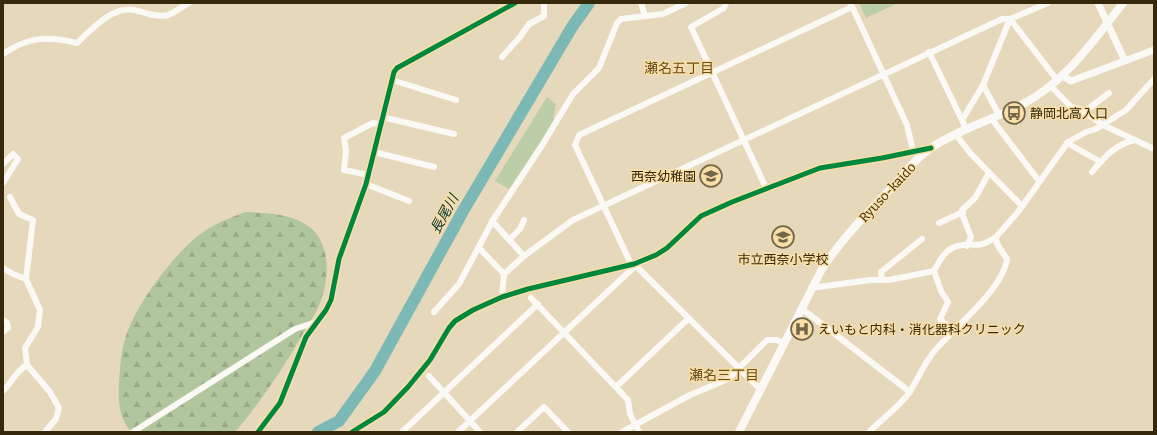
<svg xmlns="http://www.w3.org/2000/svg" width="1157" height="435" viewBox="0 0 1157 435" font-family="Bitter,'Noto Sans JP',serif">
<defs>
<pattern id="forest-firs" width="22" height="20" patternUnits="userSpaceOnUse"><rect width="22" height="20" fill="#b1c69d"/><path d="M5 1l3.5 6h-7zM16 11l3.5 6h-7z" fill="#99aa86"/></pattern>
</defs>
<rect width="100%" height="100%" fill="#e6d8ba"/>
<g fill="#bccea8">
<polygon points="859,3 898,3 866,18"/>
<polygon points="547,97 556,104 553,118 555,120 509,189 495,181"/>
</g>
<path fill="url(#forest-firs)" d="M245,212C267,213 294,213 312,229C331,247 329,280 320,303C316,313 309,323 304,332C284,367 261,402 235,432H132C119,420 118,400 119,384C120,367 121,349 127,333C138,303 170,260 194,239C209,226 227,219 245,212Z"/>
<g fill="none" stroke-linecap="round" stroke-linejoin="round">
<polyline stroke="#7cb8b6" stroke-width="12" points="318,432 339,421 375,371 463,211 572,27 589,3"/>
<g stroke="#fbf9f5" stroke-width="6">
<polyline points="641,3 645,16"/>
<polyline points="726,3 724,8 691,27 766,188"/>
<polyline points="851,4 907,125 913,151"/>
<polyline points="929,52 962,120"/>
<path d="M3,54C29,36 48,36 77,43C92,29 112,6 134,10C145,12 156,18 168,15C175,13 182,6 189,3"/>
<polyline points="502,57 520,37 529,24 544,16 544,3"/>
<polyline points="392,80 456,100"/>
<polyline points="983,85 999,115"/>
<polyline points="1050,85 1071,107 1080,109 1103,125 1154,149"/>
<polyline points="1084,112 1109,93"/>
<polyline points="382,117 454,134"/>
<polyline points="991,118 1039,181"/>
<polyline points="966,129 962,120 983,85 1010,19 1057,80"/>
<polyline points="956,135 971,154 1022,206"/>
<polyline points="1067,143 1101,162"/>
<polyline points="374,152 434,167"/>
<polyline points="3,164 13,154 18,159 3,183"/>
<path d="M1092,172C1104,157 1116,144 1135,140"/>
<polyline points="368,175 344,170 346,151 344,138 373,123 381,124"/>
<polyline points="366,184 409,201"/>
<polyline points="10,197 19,214 33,220 26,279"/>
<polyline points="492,221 524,256"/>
<polyline points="939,223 963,212"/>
<polyline points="510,239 520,229 524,220"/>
<polyline points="967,246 971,237 963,216 962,210 975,198 989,173"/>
<polyline points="479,248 504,274"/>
<polyline points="631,264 575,145 579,135 852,7"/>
<polyline points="634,264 760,389"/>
<polyline points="3,268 13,274 26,279 40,310 38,327 25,348 27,365 50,392 59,408 56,419 45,432"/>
<polyline points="934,271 941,291 948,302 940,319 953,331"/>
<polyline points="882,280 881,272 922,239"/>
<path d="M811,288L870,280H889L934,271C939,262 945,249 957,246C974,242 977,250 996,237"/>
<polyline points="502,297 504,274 524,256 573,220 1002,19 1010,19 1048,3"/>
<polyline points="531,298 628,400 630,414 639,432"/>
<polyline points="801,308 910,392"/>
<polyline points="434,312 459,284 493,220 541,147 573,94 599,68 617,23 621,19 663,14 686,3"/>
<polyline points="3,320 7,323 8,328 3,332"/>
<polyline points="429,376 480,432"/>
<polyline points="616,387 688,319"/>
<path d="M3,391C13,381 16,371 27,365"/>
<polyline points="133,432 295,329 316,322"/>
<polyline points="352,432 384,412 408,387 430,360 449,328 455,321 473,310 502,297 528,289 634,264 656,255 667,248 701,216 732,202 820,168 882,158 929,148"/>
<polyline points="402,432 538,304"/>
<polyline points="458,432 632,269 634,264"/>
<polyline points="517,432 544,407 568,432"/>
<polyline points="622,432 690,395 728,379 767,340 777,340 784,344"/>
<path d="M869,432C882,419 898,408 909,393C919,378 925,360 938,347C957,326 1004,287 1007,259C1002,251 996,246 996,237L1018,212L1068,142L1086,132L1096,129L1126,110L1154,79"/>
</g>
<g stroke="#fbf9f5" stroke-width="7">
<polyline points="1098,3 1125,61"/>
<polyline points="1062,76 1071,81 1154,50"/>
<polyline points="258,432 280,403 306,337 326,310 331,300 339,259 366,184 394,72 397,68 515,3"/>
</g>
<path stroke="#fbf9f5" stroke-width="8" d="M739,432L822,269C843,237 870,210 897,182C907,170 918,156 931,148C959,129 992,120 1021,105C1065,83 1094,40 1123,3"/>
<g stroke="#f9dea7" stroke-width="8">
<g id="cycleway">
<polyline points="258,432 280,403 306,337 326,310 331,300 339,259 366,184 394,72 397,68 515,3"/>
<polyline points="352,432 384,412 408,387 430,360 449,328 455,321 473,310 502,297 528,289 634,264 656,255 667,248 701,216 732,202 820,168 882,158 931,148"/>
</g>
</g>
<use href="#cycleway" stroke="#00873e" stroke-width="5"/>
</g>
<defs>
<g id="bus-ring" transform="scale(1.15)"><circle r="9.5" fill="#f9dea7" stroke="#736648" stroke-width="1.5"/><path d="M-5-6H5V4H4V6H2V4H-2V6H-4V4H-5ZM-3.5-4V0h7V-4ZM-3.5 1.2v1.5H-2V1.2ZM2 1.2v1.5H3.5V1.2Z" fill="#736648"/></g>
<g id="school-ring" transform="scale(1.15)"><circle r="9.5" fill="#f9dea7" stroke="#736648" stroke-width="1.5"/><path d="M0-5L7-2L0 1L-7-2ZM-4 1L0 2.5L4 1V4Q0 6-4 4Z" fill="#736648"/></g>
<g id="hospital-ring" transform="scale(1.15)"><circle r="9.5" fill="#f9dea7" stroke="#736648" stroke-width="1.5"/><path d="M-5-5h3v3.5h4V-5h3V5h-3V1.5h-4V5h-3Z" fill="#736648"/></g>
</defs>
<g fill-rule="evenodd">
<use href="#bus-ring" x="1014" y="113"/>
<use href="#school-ring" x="711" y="176"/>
<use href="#school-ring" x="783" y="237"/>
<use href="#hospital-ring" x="802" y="329"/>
</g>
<g text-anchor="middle" stroke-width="3" stroke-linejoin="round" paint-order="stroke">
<g font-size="13" fill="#35280b" stroke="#f9dea7" text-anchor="start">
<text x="1030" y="118">静岡北高入口</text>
<text x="696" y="181" text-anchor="end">西奈幼稚園</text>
<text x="783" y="264" text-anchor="middle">市立西奈小学校</text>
<text x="818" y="334">えいもと内科・消化器科クリニック</text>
</g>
<g font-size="13" fill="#35280b" stroke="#f9dea7">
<text transform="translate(887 192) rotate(-47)" y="5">Ryuso-kaido</text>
</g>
<g font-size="14" fill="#67501a" stroke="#f9dea7">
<text x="679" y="73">瀬名五丁目</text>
<text x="724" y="380">瀬名三丁目</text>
</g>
<g font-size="14" font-style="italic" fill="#013034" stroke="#f9dea7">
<text transform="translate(444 214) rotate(-61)" y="5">長尾川</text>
</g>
</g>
<rect width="1157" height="435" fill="none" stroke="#35280b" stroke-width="8"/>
</svg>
